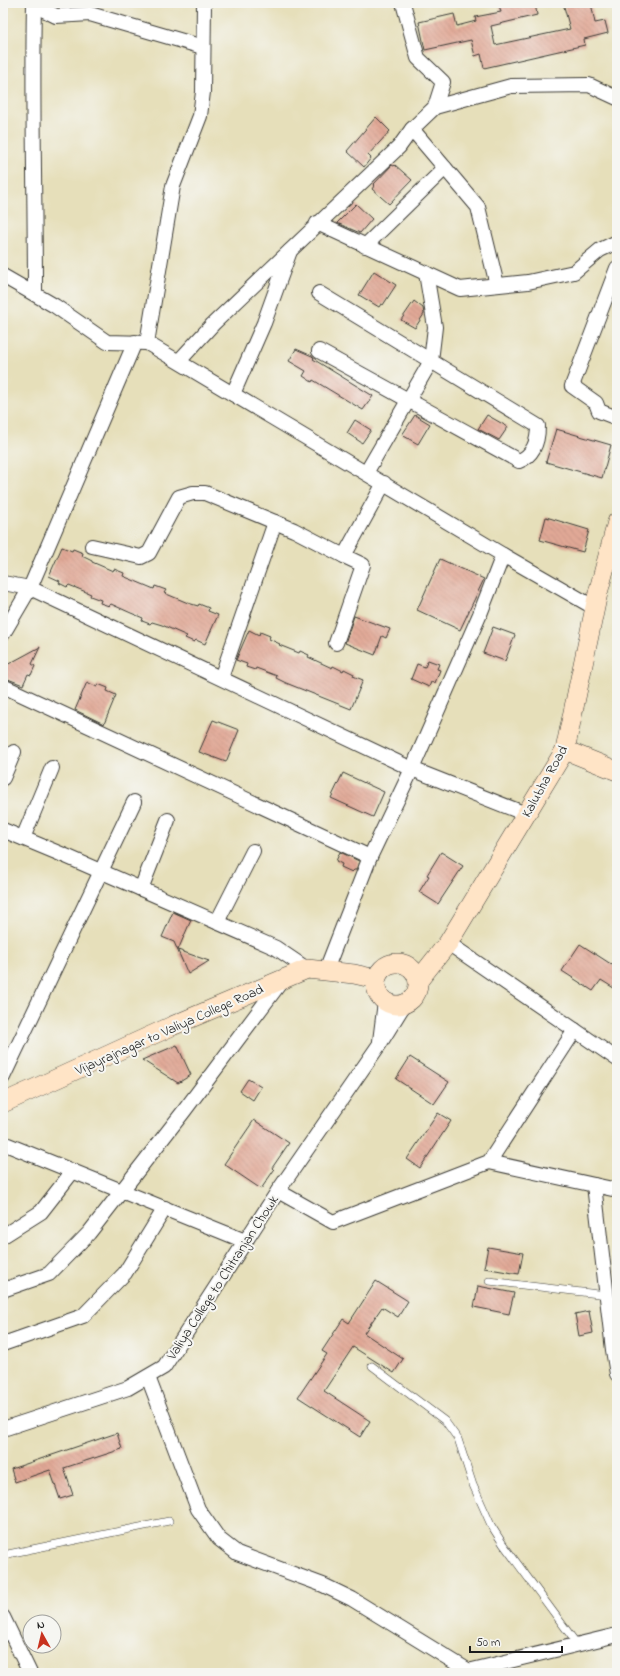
<svg xmlns="http://www.w3.org/2000/svg" width="620" height="1676" viewBox="0 0 620 1676" font-family="'Indie Flower',sans-serif">
<defs>
<pattern id="building-back-hatch" width="6" height="6" patternUnits="userSpaceOnUse"><rect width="6" height="6" fill="#e1a896"/><path d="M-1 5l2 2M0 0l6 6M5-1l2 2" fill="none" stroke="#c09081"/></pattern>
</defs>
<rect width="100%" height="100%" fill="#f6f6f2"/>
<filter id="ink" filterUnits="userSpaceOnUse"><feTurbulence type="fractalNoise" baseFrequency=".025" numOctaves="2"/><feDisplacementMap in="SourceGraphic" scale="8" xChannelSelector="R" yChannelSelector="G"/><feConvolveMatrix kernelMatrix="1 2 1 2 8 2 1 2 1" color-interpolation-filters="sRGB"/></filter>
<filter id="wash" filterUnits="userSpaceOnUse"><feTurbulence type="fractalNoise" baseFrequency=".012" numOctaves="4" result="noise"/><feDisplacementMap in="SourceGraphic" scale="16" xChannelSelector="R" yChannelSelector="G"/><feGaussianBlur stdDeviation="0.9" result="paint"/><feColorMatrix in="noise" values="0 0 0 0 0 0 0 0 0 0 0 0 0 0 0 0 0 1.4 0 .05"/><feComposite in="paint" operator="in"/></filter>
<g filter="url(#wash)">
<rect width="100%" height="100%" fill="#e6dfba"/>
<g id="blocks">
<g fill="url(#building-back-hatch)">
<polygon points="508,3 535,3 537,15 491,26 495,45 570,29 563,3 591,3 595,23 605,21 608,33 584,39 585,45 484,68 481,54 475,56 471,40 425,50 419,22 454,14 457,26 476,21 475,17 501,12 499,5"/>
<polygon points="376,117 390,131 368,155 371,158 364,167 347,151"/>
<polygon points="392,165 394,166 395,165 412,180 389,204 372,189 374,186 373,185"/>
<polygon points="356,204 372,219 360,233 337,223"/>
<polygon points="374,271 396,285 383,305 381,304 379,307 359,295"/>
<polygon points="414,301 423,308 424,314 415,328 401,320"/>
<polygon points="296,349 312,356 314,358 313,359 373,396 363,410 313,380 312,382 303,376 306,371 289,361"/>
<polygon points="415,415 430,424 418,444 402,435"/>
<polygon points="487,415 508,427 499,440 478,429"/>
<polygon points="355,420 371,430 362,443 347,433"/>
<polygon points="556,429 611,445 602,478 546,462"/>
<polygon points="546,517 589,530 583,552 540,540"/>
<polygon points="62,547 72,551 73,549 83,553 82,556 92,561 92,562 113,571 114,569 124,573 123,576 154,589 155,586 166,590 164,593 188,603 198,606 199,604 209,608 208,611 218,615 205,644 196,640 194,642 185,638 187,636 162,625 152,622 150,624 142,621 143,618 131,613 111,604 109,606 100,603 101,600 90,596 91,594 69,585 67,587 59,583 60,581 49,576"/>
<polygon points="440,559 484,579 460,630 417,610"/>
<polygon points="354,616 390,629 386,638 382,636 375,655 345,643"/>
<polygon points="493,627 515,635 505,661 483,653"/>
<polygon points="249,630 259,635 260,632 270,636 269,639 280,644 279,645 299,653 300,651 309,655 308,657 332,668 333,666 343,671 344,669 354,674 353,676 363,680 351,709 286,683 276,678 277,676 256,668 255,670 246,667 247,664 236,660"/>
<polygon points="40,647 32,664 35,666 31,675 28,674 23,685 3,677 3,667"/>
<polygon points="428,660 439,664 437,669 440,670 435,683 431,682 429,687 411,679 417,664 425,667"/>
<polygon points="87,682 97,687 98,684 108,688 107,691 116,695 104,724 75,710"/>
<polygon points="213,720 239,730 226,762 199,752"/>
<polygon points="343,773 384,792 373,817 331,798"/>
<polygon points="340,852 359,861 356,870 354,870 352,872 341,867 342,864 336,861"/>
<polygon points="441,852 463,866 438,904 419,892 429,876 427,875"/>
<polygon points="173,912 191,920 178,950 209,961 188,974 174,942 162,937"/>
<polygon points="580,944 617,968 617,990 601,980 593,991 562,971"/>
<polygon points="177,1045 191,1075 178,1083 142,1060"/>
<polygon points="410,1057 449,1082 434,1104 396,1079"/>
<polygon points="248,1079 261,1087 253,1100 240,1091"/>
<polygon points="438,1113 451,1121 420,1168 407,1159"/>
<polygon points="254,1120 289,1143 272,1168 274,1170 261,1189 224,1164"/>
<polygon points="488,1247 523,1253 519,1274 484,1268"/>
<polygon points="376,1281 408,1301 398,1317 382,1307 364,1333 403,1359 394,1373 353,1347 324,1391 370,1421 360,1437 298,1397 327,1354 322,1351 343,1319 349,1323"/>
<polygon points="478,1286 514,1293 509,1314 474,1307"/>
<polygon points="589,1311 593,1333 579,1336 575,1314"/>
<polygon points="117,1433 122,1449 64,1468 73,1495 60,1499 50,1470 15,1482 11,1469"/>
</g>
</g>
</g>
<g filter="url(#ink)">
<use href="#blocks" fill-opacity="0" stroke="#3a3934" stroke-width="1"/>
<g fill="none" stroke-linecap="round" stroke-linejoin="round">
<g stroke="#3a3934" stroke-width="8">
<g id="lane">
<polyline points="489,1281 607,1295"/>
<polyline points="372,1366 445,1421 458,1439 473,1485 491,1525 503,1544 577,1644"/>
<polyline points="3,1555 169,1521"/>
</g>
</g>
<g stroke="#3a3934" stroke-width="16">
<g id="street">
<path d="M34,3C32,100 35,197 35,294"/>
<polyline points="403,3 418,58 443,82 435,107"/>
<polyline points="34,5 56,16 90,14 203,47"/>
<polyline points="412,129 478,207 497,285"/>
<polyline points="317,223 460,289 528,282 574,272 600,250 617,242"/>
<polyline points="365,246 445,168"/>
<polyline points="617,268 572,386 596,403 599,411 617,418"/>
<polyline points="3,276 55,306 107,342 147,343 503,555"/>
<polyline points="319,293 431,361 366,473"/>
<polyline points="147,343 173,186 200,116 203,92 204,3"/>
<path d="M319,351L519,461C534,455 538,441 538,426L431,361L435,327L426,273"/>
<polyline points="179,361 213,324 399,147 412,129 435,107 511,86 589,85 617,98"/>
<polyline points="233,394 264,323 290,251"/>
<polyline points="92,546 141,557 149,553 179,497 193,493 205,493 294,530 344,556"/>
<polyline points="3,583 30,588 412,769 526,814"/>
<polyline points="3,634 30,588 135,342"/>
<polyline points="336,643 363,565 344,556 384,483"/>
<polyline points="221,678 275,522"/>
<polyline points="3,686 370,857"/>
<polyline points="3,778 14,752"/>
<polyline points="3,830 68,857 276,948 307,969"/>
<polyline points="23,838 52,768"/>
<polyline points="141,889 168,820"/>
<polyline points="217,922 253,851"/>
<polyline points="448,943 617,1059"/>
<polyline points="326,970 370,857 412,769 480,614 503,555 595,608"/>
<polyline points="380,1041 385,1002"/>
<polyline points="3,1077 134,802"/>
<polyline points="3,1143 245,1241"/>
<polyline points="489,1162 617,1190"/>
<polyline points="594,1185 613,1350 617,1374"/>
<polyline points="278,1191 333,1222 489,1162 575,1030"/>
<polyline points="3,1236 41,1212 73,1171"/>
<polyline points="3,1290 49,1274 89,1233 184,1111 283,979"/>
<polyline points="3,1344 83,1316 125,1273 165,1208"/>
<polyline points="148,1377 198,1509 219,1539 237,1553 323,1585 352,1599 469,1671"/>
<polyline points="3,1429 128,1388 164,1367 278,1191 379,1045 405,1003"/>
<polyline points="3,1617 30,1673"/>
<polyline points="460,1673 617,1635"/>
</g>
</g>
<g stroke="#3a3934" stroke-width="20">
<g id="secondary">
<polyline points="565,750 617,771"/>
<circle cx="397" cy="984" r="21"/>
<polyline points="418,981 448,943 565,750 598,593 617,522"/>
<polyline points="3,1103 172,1026 307,969 354,974 376,979"/>
</g>
</g>
<use href="#lane" stroke="#fff" stroke-width="7"/>
<use href="#street" stroke="#fff" stroke-width="14"/>
<use href="#secondary" stroke="#ffe4c6" stroke-width="19"/>
</g>
</g>
<g text-anchor="middle" stroke-width="4" stroke-linejoin="round" paint-order="stroke">
<g font-size="14" fill="#1c1c1c" stroke="#f6f6f2">
<text transform="translate(544 781) rotate(-61)" y="5">Kalubha Road</text>
<text transform="translate(169 1029) rotate(-24)" y="5">Vijayrajnagar to Valiya College Road</text>
<text transform="translate(222 1277) rotate(-57)" y="5">Valiya College to Chitranjan Chowk</text>
</g>
</g>
<rect width="620" height="1676" fill="none" stroke="#f6f6f2" stroke-width="16"/>
<g transform="translate(42 1634) rotate(352)"><circle r="19" fill="#f6f6f2" stroke="#9f9f9c"/>
<path d="M0-3L7 15L0 10L-7 15Z" fill="#c8321e"/>
<text y="-6" font-size="11" font-weight="bold" text-anchor="middle" fill="#1c1c1c">N</text>
</g>
<path d="M470 1646v6h92v-6" fill="none" stroke="#1c1c1c" stroke-width="2"/>
<text x="476" y="1646" font-size="12" fill="#1c1c1c" stroke="#f6f6f2" stroke-width="3" paint-order="stroke">50 m</text>
</svg>
